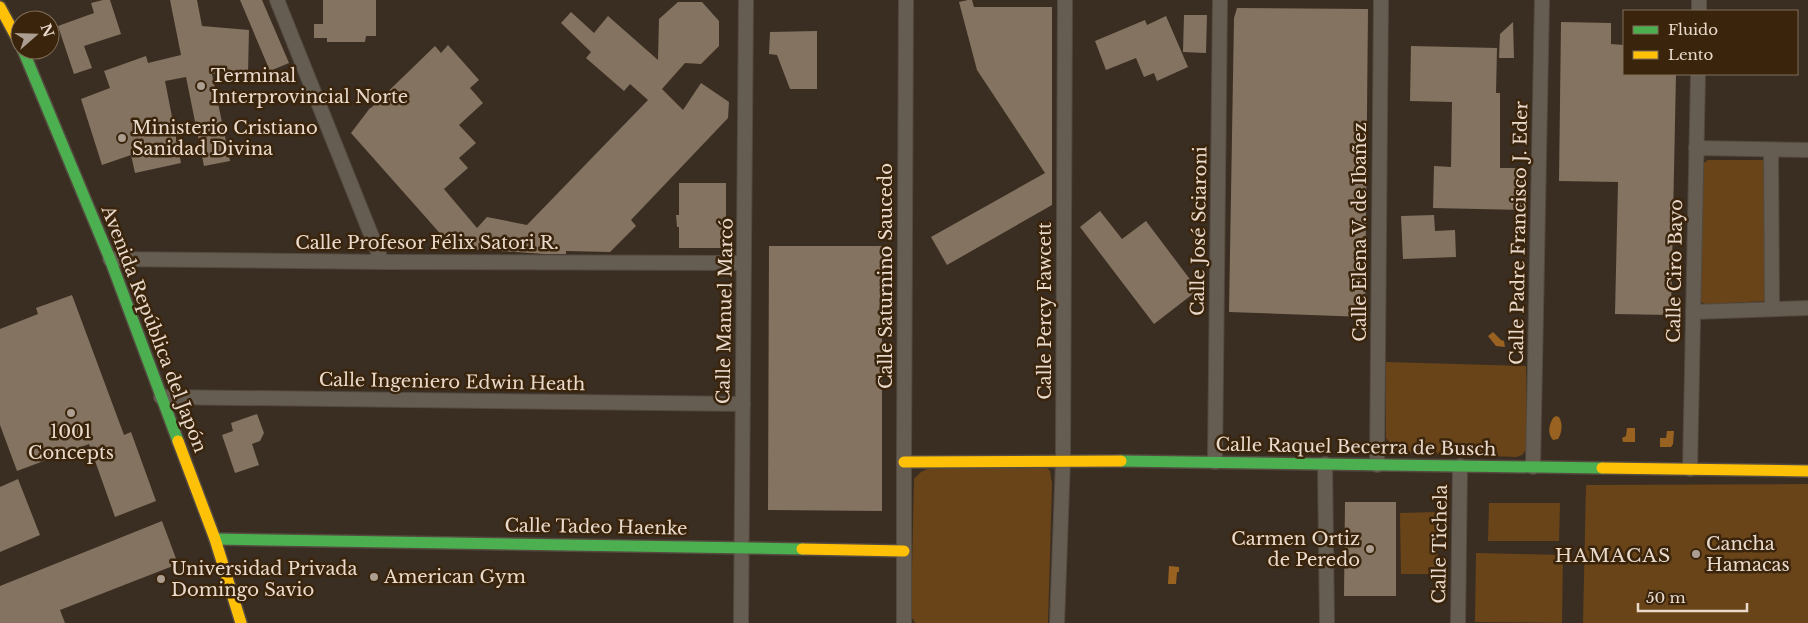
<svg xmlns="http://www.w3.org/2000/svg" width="1808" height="623" viewBox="0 0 1808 623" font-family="'Libre Baskerville',serif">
<rect width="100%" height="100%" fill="#3a2e22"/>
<g fill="#6a4419">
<polygon points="1708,160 1764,160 1768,301 1705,304 1698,300 1698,167"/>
<polygon points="1386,362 1526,366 1527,449 1522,455 1516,457 1397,452 1386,438"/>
<polygon points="1045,466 1050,471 1052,484 1048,623 915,623 911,616 914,479 921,472 929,468"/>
<polygon points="1808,484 1808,623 1583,623 1586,485"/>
<polygon points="1489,503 1560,503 1559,541 1488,541"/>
<polygon points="1437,512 1438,574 1401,574 1400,513"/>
<polygon points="1476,553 1563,555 1562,623 1475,622"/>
</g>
<g fill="#9a6221">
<polygon points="1493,332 1501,340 1504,341 1505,347 1496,346 1488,336"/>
<path d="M1556,416L1559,417C1563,423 1562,433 1558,439L1553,440C1547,433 1549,425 1553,418Z"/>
<polygon points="1627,428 1635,428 1635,442 1623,442 1622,438 1626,436"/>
<polygon points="1667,431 1674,431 1673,444 1671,447 1660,447 1660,438 1666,438"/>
<polygon points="1169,566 1179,567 1179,572 1177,572 1176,584 1168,584"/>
</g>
<g fill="#847361">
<polygon points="103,0 110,0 121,34 84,46 92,68 74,74 58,26 94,13 91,3"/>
<polygon points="170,0 197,0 202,26 249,30 248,73 212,74 230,161 204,166 186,77 165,81 181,163 135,173 131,155 102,165 81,99 110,88 104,71 146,56 148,63 181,55"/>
<polygon points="240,0 262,0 289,63 270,71"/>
<polygon points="323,0 376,0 376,36 366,36 365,42 327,42 327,38 314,38 314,24 323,24"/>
<polygon points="968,0 972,0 974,7 1052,7 1052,205 947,265 931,237 1045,173 977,70 959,2"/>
<polygon points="678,2 702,2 719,21 719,46 701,64 685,63 662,89 683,110 701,83 729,102 728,118 631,220 636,226 610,252 566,251 566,254 545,254 453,248 351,133 370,108 371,108 435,46 441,53 448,45 479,80 470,88 483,103 459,125 476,143 459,158 468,168 444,189 477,228 487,217 527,225 648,100 630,84 624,91 586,58 591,52 561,23 571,12 594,33 608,16 658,60 659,19"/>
<polygon points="1237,8 1368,9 1365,317 1229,312 1234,18"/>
<polygon points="1184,15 1207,15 1206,53 1183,52"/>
<polygon points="1166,16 1188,67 1157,81 1154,73 1144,77 1136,58 1106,70 1095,41 1145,20 1147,25"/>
<polygon points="1513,22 1514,58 1499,58 1500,34"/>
<polygon points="1561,22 1611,23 1611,44 1624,45 1624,74 1676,74 1671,315 1615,314 1618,182 1559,181"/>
<polygon points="817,31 817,89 790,89 777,55 769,54 770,32"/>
<polygon points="1411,46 1497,48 1496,93 1500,93 1500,168 1524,168 1524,210 1433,208 1434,166 1451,167 1452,102 1410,101"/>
<polygon points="679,183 726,183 726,248 679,248 679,227 677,227 676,215 679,215"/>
<polygon points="1100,211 1122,239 1146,221 1198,290 1154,324 1080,227"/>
<polygon points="1434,215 1435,231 1455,230 1456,257 1403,259 1401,216"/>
<polygon points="769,246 882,246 882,511 768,510"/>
<polygon points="72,295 124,435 131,432 156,501 115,517 89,444 17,471 0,425 0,329 38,314 36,308"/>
<polygon points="257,414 264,433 260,441 252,444 259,465 235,473 222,435 233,431 231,423"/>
<polygon points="18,479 40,535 0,552 0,487"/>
<polygon points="1345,502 1396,502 1396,596 1344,596"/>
<polygon points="162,521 178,564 60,610 65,623 0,623 0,586"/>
</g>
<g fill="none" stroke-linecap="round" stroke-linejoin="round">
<g stroke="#544a3f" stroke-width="16">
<g id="street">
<polyline points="277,0 382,262"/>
<polyline points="1699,11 1699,0"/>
<polyline points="1696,148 1808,150"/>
<polyline points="1771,151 1772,309"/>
<polyline points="110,259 382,262 744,263"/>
<polyline points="1693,312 1808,308"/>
<polyline points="161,397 743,404"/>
<polyline points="1215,462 1220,0"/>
<polyline points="1325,464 1327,623"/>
<polyline points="1377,465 1381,0"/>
<polyline points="1533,467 1542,0"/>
<polyline points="1690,469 1698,74"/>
<polyline points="741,623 746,0"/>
<polyline points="904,623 904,462 906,0"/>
<polyline points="1057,623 1063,460 1065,0"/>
<polyline points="1458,623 1460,466"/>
</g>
</g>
<g stroke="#544a3f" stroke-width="14">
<g id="fast">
<polyline points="23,50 110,259 178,441"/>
<polyline points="1121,461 1602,468"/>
<polyline points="215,539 802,549"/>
</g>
</g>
<g stroke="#544a3f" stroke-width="14">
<g id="slow">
<polyline points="0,7 20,44"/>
<polyline points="178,441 215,539 241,623"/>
<polyline points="904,462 1121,461"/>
<polyline points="1602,468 1808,471"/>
<polyline points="802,549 904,551"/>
</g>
</g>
<use href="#street" stroke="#665d52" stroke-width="14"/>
<use href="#fast" stroke="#4caf50" stroke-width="11"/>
<use href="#slow" stroke="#ffc107" stroke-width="11"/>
</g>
<g fill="#ac9e90" stroke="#3a240c" stroke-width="2">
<circle cx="201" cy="86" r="5"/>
<circle cx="122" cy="138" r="5"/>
<circle cx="71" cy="413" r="5"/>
<circle cx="1370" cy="549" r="5"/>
<circle cx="1696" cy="554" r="5"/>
<circle cx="374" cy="577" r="5"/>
<circle cx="161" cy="579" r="5"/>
</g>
<g text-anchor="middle" stroke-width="5" stroke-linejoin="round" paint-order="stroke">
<g font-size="18" fill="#e9dacc" stroke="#3a240c" text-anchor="start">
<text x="211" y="82">Terminal<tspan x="211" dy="21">Interprovincial Norte</tspan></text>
<text x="132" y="134">Ministerio Cristiano<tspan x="132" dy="21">Sanidad Divina</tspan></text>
<text x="71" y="438" text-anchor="middle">1001<tspan x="71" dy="21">Concepts</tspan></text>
<text x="1360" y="545" text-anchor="end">Carmen Ortiz<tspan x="1360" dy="21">de Peredo</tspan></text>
<text x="1706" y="550">Cancha<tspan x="1706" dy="21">Hamacas</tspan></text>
<text x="171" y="575">Universidad Privada<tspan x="171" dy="21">Domingo Savio</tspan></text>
<text x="384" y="583">American Gym</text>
</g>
<g font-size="18" fill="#e9dacc" stroke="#3a240c">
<text transform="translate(1199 231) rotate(-89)" y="6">Calle José Sciaroni</text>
<text transform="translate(1360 232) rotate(-90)" y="6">Calle Elena V. de Ibañez</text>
<text transform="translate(1519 233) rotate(-89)" y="6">Calle Padre Francisco J. Eder</text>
<text x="427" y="249">Calle Profesor Félix Satori R.</text>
<text transform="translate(1675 271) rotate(-89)" y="6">Calle Ciro Bayo</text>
<text transform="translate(886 276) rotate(-90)" y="6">Calle Saturnino Saucedo</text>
<text transform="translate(725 311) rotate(-89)" y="6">Calle Manuel Marcó</text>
<text transform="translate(1045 311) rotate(-90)" y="6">Calle Percy Fawcett</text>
<text transform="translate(154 329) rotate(69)" y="6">Avenida República del Japón</text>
<text transform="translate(452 382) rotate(1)" y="6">Calle Ingeniero Edwin Heath</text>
<text transform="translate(1356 447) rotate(1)" y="6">Calle Raquel Becerra de Busch</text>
<text transform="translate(596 527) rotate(1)" y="6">Calle Tadeo Haenke</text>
<text transform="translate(1440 544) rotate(-89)" y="6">Calle Tichela</text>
</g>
<g font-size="19" letter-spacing="1" fill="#e9dacc" stroke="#3a240c">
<text x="1613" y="562">HAMACAS</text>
</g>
</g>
<rect x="1623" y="10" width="175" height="65" fill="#3a240c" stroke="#806d59"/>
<rect x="1633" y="26" width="25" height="8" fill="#4caf50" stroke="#806d59"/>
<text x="1668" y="35" font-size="15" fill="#e9dacc">Fluido</text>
<rect x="1633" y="51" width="25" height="8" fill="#ffc107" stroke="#806d59"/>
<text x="1668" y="60" font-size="15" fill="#e9dacc">Lento</text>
<g transform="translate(35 35) rotate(70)"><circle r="24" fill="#3a240c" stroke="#806d59"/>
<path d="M0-4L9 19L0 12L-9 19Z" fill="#ac9e90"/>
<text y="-8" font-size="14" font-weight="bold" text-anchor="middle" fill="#e9dacc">N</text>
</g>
<path d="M1638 603v8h109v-8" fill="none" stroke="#e9dacc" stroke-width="2.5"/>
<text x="1646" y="603" font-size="15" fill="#e9dacc" stroke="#3a240c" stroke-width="4" paint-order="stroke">50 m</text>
</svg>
